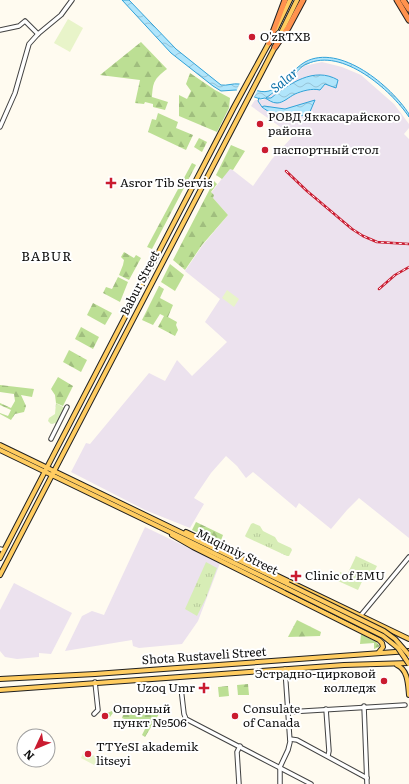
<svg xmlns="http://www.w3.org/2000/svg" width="409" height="784" viewBox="0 0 409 784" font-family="Literata,serif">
<defs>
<pattern id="grass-tufts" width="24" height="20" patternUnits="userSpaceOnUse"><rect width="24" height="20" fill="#d7edb6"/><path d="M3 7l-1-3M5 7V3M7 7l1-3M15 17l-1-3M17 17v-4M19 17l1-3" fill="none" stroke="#b7ca9b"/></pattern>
<pattern id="forest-firs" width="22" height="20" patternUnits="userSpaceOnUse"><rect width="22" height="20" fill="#bcdf94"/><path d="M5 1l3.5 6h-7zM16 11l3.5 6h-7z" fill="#a0be7e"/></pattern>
<pattern id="water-waves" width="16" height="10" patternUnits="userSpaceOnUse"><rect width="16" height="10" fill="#b0e5fb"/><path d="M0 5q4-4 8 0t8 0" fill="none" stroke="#96c3d6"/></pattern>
</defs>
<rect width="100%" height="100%" fill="#fffbf0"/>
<g fill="#ece2ee">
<polygon points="322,62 342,67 361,75 394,104 409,124 409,128 404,134 409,139 409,538 359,498 347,510 331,529 299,503 296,508 253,472 246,478 237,466 226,456 211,473 194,498 204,504 190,528 145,510 71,472 86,443 90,444 149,373 165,381 177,360 192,376 227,342 205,322 220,299 185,271 202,246 228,215 212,197 214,195 211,193 230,168 253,186 272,159 293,136 251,106 255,100 263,100 279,90 304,66"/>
<polygon points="145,527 220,563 198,621 182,644 139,648 133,646 132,640 65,651 82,616 92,611 104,615"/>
<polygon points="14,583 72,613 51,654 39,653 39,657 17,659 5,657 0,651 0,610"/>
</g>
<g fill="url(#grass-tufts)">
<polygon points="56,403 65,408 56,426 55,423 51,424 48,421 49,418 55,414"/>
<polygon points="253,523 260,526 263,531 275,537 278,542 291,548 292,550 289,556 287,556 246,537 245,536 251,524"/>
<polygon points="356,556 377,566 373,574 367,571 358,590 338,581 337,579 340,572 347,575"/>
<polygon points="206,562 217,568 206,598 197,616 185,609"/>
</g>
<g fill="url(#forest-firs)">
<path d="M141,42L167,69C154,79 153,82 152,97L168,102L165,110L153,107V104L145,102L144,104L135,103L140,80L100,75Z"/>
<polygon points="190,73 215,90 230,98 229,108 217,132 179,116 179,95 187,99 191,91 186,84"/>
<polygon points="158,113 178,122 176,128 193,135 186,150 148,132 152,119 156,120"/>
<polygon points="199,138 207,142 202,152 194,147"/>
<polygon points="231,145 245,151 233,170 230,169 222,179 216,175"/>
<polygon points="192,163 196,165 152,249 147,247"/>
<polygon points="214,181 217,184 211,192 214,195 213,198 228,215 202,245 185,270 173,260"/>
<polygon points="124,252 134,258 136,255 141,258 129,280 119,275 123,265 124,260 121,257"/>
<polygon points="170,264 184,275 175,291 161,282"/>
<polygon points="118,277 128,282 120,302 103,293 106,287 112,289"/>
<polygon points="159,286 164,289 160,298 173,305 168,317 177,322 176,325 178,330 175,336 158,327 164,316 160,314 153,325 142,320"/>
<polygon points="93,303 112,313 105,325 87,315"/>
<polygon points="81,327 99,337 93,349 75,339"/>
<polygon points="69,350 87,360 81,372 63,362"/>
<polygon points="58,377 73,386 63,406 56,403 55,395 51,389"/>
<polygon points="0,385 34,389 32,397 21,395 26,406 24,412 15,414 11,420 0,414 0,413 8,416 11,410 0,405 0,403 11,408 15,401 14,394 0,392"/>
<polygon points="196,522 223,535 220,543 192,530"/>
<polygon points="297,620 321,632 320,636 288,637"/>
<polygon points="361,634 376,642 379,645 379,647 374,649 374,643 360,644"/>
<polygon points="248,684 249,695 238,695 237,685"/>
<polygon points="228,686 229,696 219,697 218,687"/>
<polygon points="162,709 145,737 142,735 146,727 135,720 133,723 122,718 123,715 115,710 110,717 107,717 105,714 114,710 159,712"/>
</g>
<g fill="#e8f4c9">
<polygon points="68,19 83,28 70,52 54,43"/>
<polygon points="227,290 239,299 234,307 222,298"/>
<polygon points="84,751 99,758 96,766 81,758"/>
</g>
<g fill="url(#water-waves)" stroke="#31a2d8">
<path d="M122,0H129L176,49L221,85C227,86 233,83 239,84C249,86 258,94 269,91C280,88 294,68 305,62C340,43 391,86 409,114V117C391,90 342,47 307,64C301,66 297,72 293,76C284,83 276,91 266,98H271C289,84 314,66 338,80L336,88L325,84L320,90C312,88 302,91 295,94C289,97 283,103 277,103C272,103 269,100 265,98L260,99L236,90L221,91L213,86L171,53Z"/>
<path d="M315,100L309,114C291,119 276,118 262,107L264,106L285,109Z"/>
</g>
<polygon fill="#fffbf0" points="240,83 258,89 253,99 236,92"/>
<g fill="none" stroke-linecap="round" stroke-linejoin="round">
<polyline stroke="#31a2d8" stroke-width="1" points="259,98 258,101 262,107"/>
<g stroke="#424242" stroke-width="5.5">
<g id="minor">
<polyline points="0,30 19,26 25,21 38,34"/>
<polyline points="0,127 15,93 29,44 38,34 61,15 72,0"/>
<polyline points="51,439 67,407"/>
<polyline points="0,549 4,550"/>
<polyline points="361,615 409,557"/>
<polyline points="181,688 184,714 186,719 311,784"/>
<polyline points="364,706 367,784"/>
<polyline points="326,709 329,751 328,756"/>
<polyline points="288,712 405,705"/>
<polyline points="94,714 98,710 95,682"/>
<polyline points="290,739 297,740 367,778"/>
<polyline points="239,784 237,752 240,746"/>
<polyline points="280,784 280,767 288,750 290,742 285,669"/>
</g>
</g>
<g stroke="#202020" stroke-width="6">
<g id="major">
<polyline points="276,29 290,0"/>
<polyline points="278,39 297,0"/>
<polyline points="0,445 288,584"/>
<polyline points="0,450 286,588"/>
<polyline points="186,532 409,639"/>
<polyline points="172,535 193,547 379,640 382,643 383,647 379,652"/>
<polyline points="0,558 234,107 270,41"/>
<polyline points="0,575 276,45"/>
<path d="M397,665C408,670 408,684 409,695"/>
<polyline points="0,679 95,674 409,651"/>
<polyline points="0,690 344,665 409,663"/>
</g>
</g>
<g stroke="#202020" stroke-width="7">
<g id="highway">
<polyline points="397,0 409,20"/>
<polyline points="403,0 409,9"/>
<polyline points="269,43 285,0"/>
<polyline points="275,47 288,28 303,0"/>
</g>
</g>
<use href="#minor" stroke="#fff" stroke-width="3.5"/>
<use href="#major" stroke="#ffcc60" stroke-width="4"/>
<use href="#highway" stroke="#ff924e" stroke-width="5"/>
<g stroke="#ca1b30" stroke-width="2.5">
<g id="rail">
<polyline points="286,171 307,191 352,229 363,236 377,242 409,244"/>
<polyline points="379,289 395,275 409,267"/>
</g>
</g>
<use href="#rail" stroke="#fff" stroke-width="1" stroke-dasharray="3" stroke-linecap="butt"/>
<g stroke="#202020" stroke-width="6" stroke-linecap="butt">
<g id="major-bridge">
<polyline points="288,584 384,631 395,639 409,655"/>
<polyline points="286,588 383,636 398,648 409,664"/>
</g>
</g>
<use href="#major-bridge" stroke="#ffcc60" stroke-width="4"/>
</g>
<g fill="#ca1b30" stroke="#fff" stroke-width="1.5">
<circle cx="252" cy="37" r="4"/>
<circle cx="260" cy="124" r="4"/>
<circle cx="265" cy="150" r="4"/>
<path d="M109 177h4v4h4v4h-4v4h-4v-4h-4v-4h4z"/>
<path d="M294 570h4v4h4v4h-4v4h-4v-4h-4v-4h4z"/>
<circle cx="384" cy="681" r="4"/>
<path d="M202 682h4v4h4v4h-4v4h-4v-4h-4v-4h4z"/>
<circle cx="105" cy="716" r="4"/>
<circle cx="235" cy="716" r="4"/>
<circle cx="88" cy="754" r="4"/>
</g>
<g text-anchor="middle" stroke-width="4" stroke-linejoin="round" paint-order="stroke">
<g font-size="12" fill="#0f0f0f" stroke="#fff" text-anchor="start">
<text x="260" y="41">O'zRTXB</text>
<text x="268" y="121">РОВД Яккасарайского<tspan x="268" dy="14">района</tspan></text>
<text x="273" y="154">паспортный стол</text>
<text x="120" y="187">Asror Tib Servis</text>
<text x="305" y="580">Clinic of EMU</text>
<text x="376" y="678" text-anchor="end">Эстрадно-цирковой<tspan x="376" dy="14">колледж</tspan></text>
<text x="195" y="692" text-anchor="end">Uzoq Umr</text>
<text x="113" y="713">Опорный<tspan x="113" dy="14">пункт №506</tspan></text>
<text x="243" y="713">Consulate<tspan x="243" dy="14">of Canada</tspan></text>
<text x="96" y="751">TTYeSI akademik<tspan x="96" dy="14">litseyi</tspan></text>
</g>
<g font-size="12" fill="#0f0f0f" stroke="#fff">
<text transform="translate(140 283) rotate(-63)" y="4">Babur Street</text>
<text transform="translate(237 552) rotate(26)" y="4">Muqimiy Street</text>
<text transform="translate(204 656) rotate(-4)" y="4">Shota Rustaveli Street</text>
</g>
<g font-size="13" font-style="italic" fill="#0d72ab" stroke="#fff">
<text transform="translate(284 80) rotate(-39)" y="5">Salar</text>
</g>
<g font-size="13" letter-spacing="1" fill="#0f0f0f" stroke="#fff">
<text x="47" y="261">BABUR</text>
</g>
</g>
<g transform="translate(36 748) rotate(226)"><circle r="19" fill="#ffffff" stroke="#9f9f9f"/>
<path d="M0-3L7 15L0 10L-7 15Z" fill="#ca1b30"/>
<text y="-6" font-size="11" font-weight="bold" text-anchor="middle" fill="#0f0f0f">N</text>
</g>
</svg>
